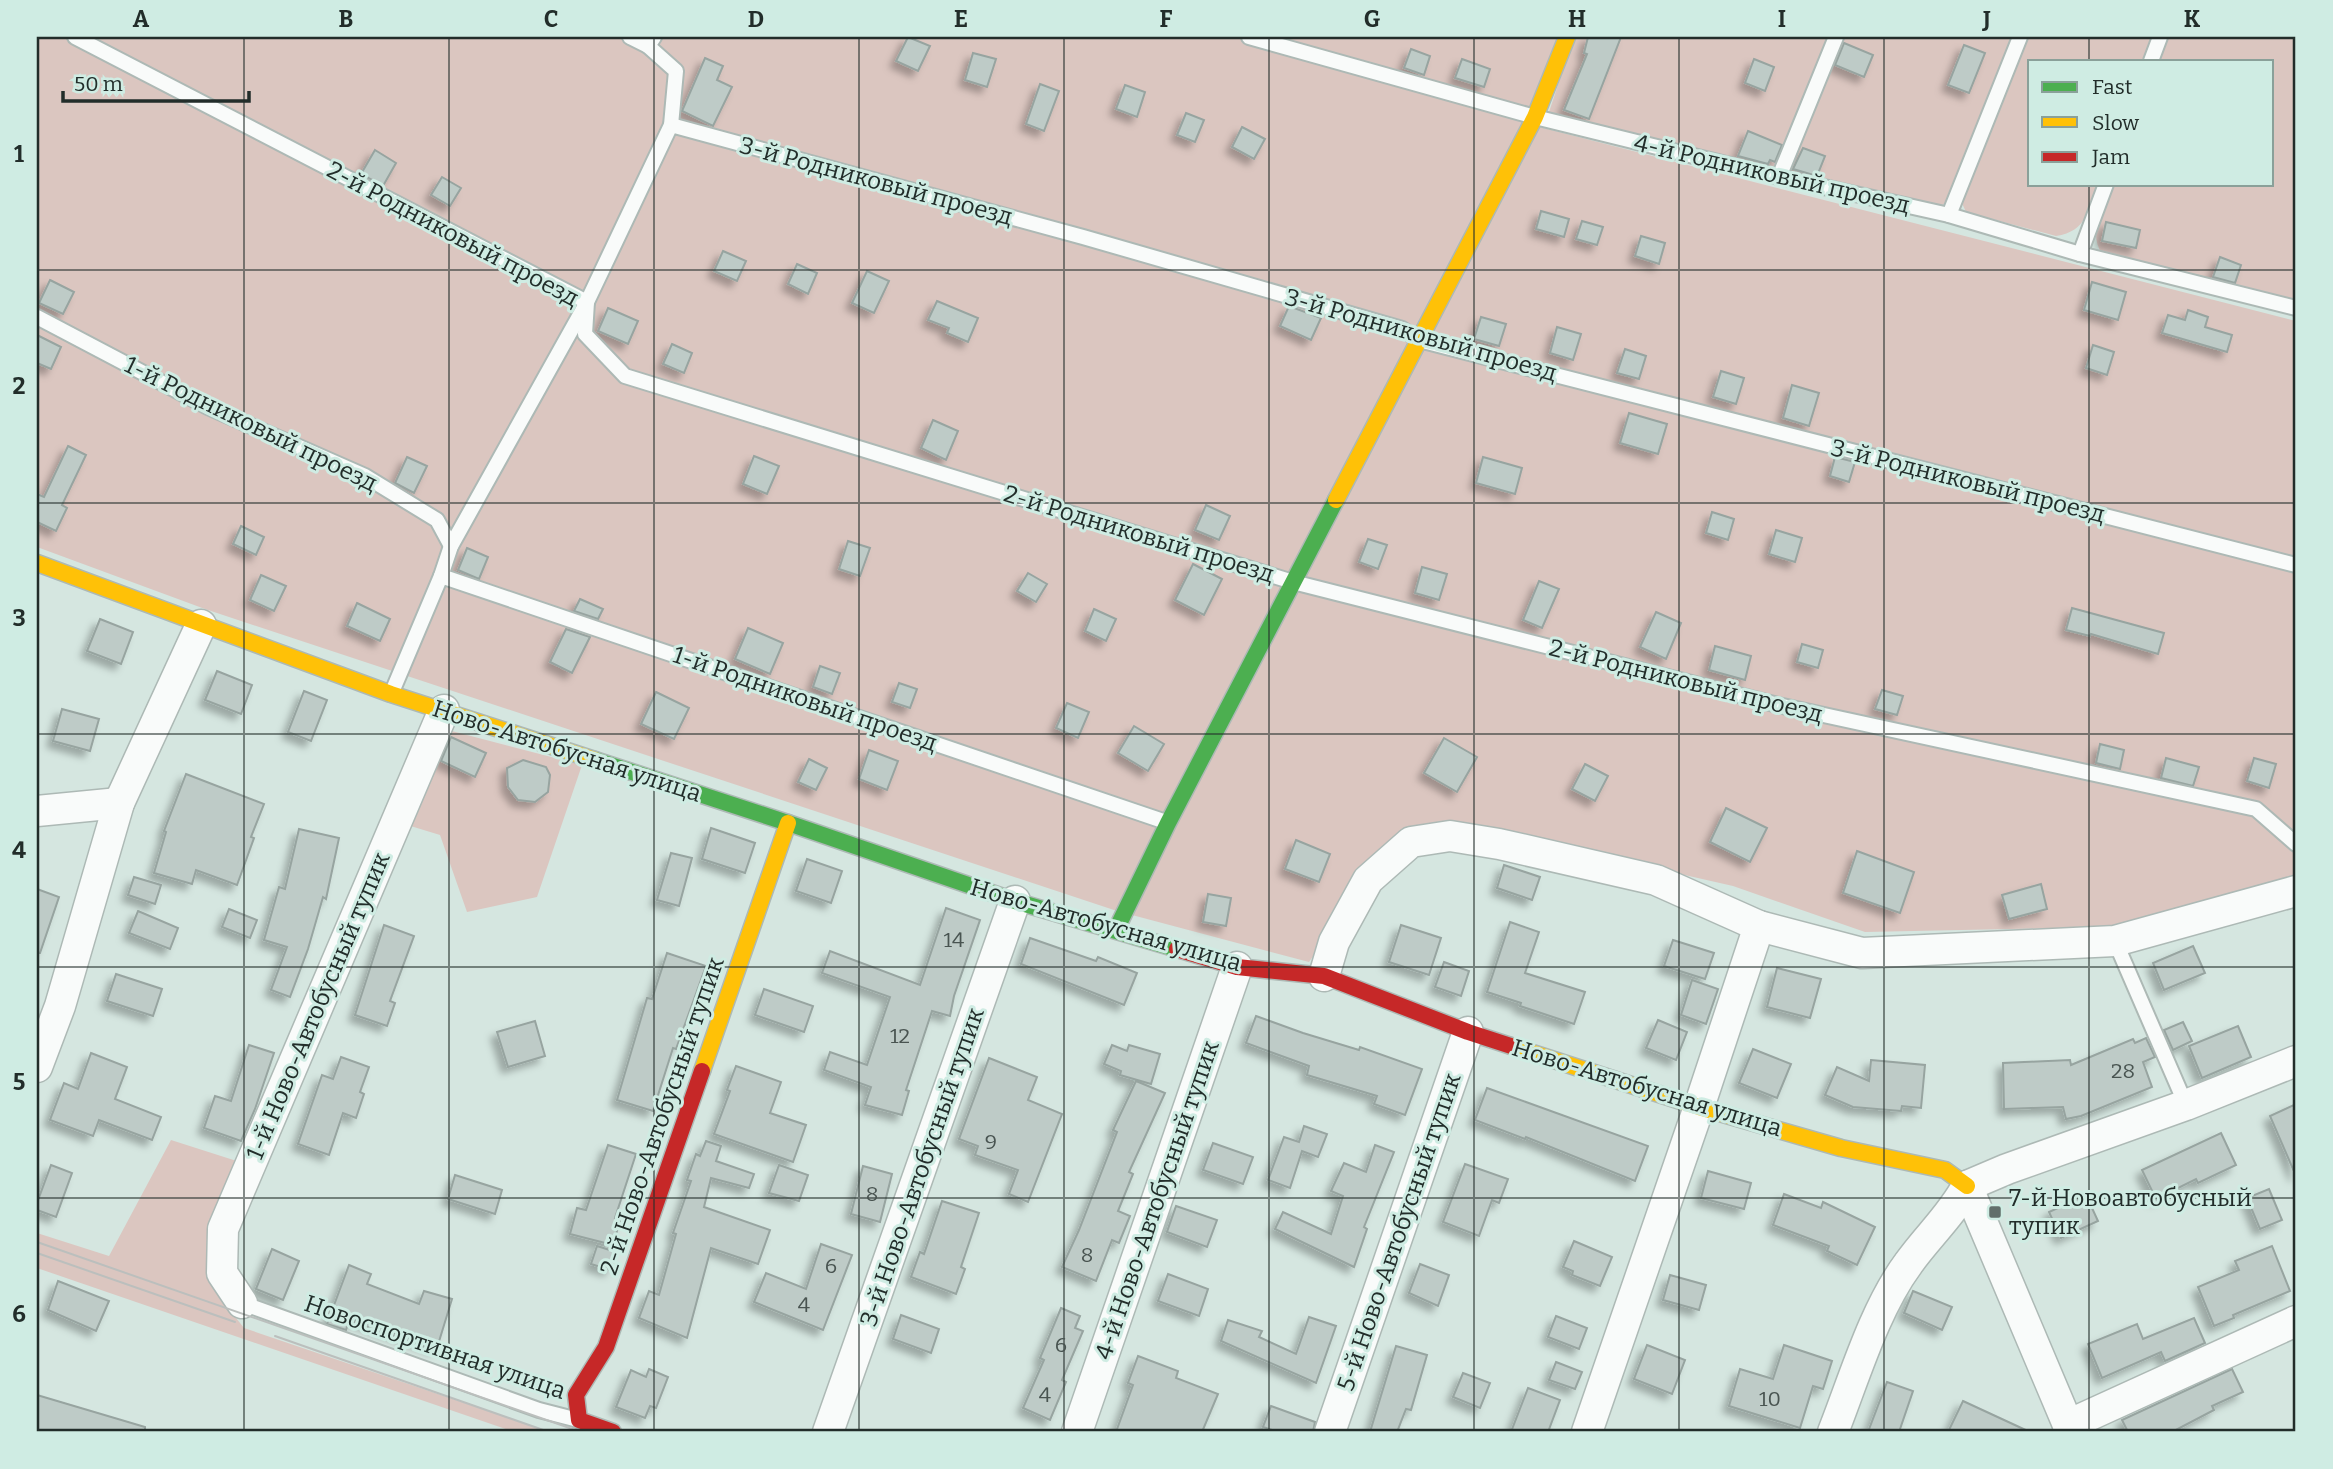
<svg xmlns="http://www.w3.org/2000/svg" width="2333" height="1469" viewBox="0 0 2333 1469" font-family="Bitter,serif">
<defs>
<filter id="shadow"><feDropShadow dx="-6" dy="6" stdDeviation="3.5" flood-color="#0004"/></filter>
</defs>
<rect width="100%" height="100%" fill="#d5e6e0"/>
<g fill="#dbc6c0">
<polygon points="37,37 1559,37 1524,123 2296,321 2296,885 2114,927 1865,932 1733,886 1456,823 1402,832 1309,962 1117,911 205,609 37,547"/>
<polygon points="1574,37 1830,37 1776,172 1771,173 1549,112"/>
<polygon points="1843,37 2012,37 1945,204 1938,206 1792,174 1791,166"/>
<path d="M2027,37H2153L2144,61H2030V184H2097C2087,210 2088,231 2056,236L1966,212L1961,201Z"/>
<path d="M2167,37H2296V302L2102,254C2087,231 2104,207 2113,184H2272V61H2158Z"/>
<polygon points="448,730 582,765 537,897 467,912 440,835 404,824"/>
<polygon points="171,1140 246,1164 212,1274 221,1299 244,1328 550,1432 514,1432 37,1268 37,1233 109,1256"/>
</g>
<g fill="#becbc7" stroke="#97a4a0" stroke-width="2" filter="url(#shadow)">
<polygon points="908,37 930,46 918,71 896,61"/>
<polygon points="1588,37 1621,37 1589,119 1564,110 1587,54 1584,53"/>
<polygon points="1844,43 1873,55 1864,77 1835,65"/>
<polygon points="1964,45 1985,53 1969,93 1948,85"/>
<polygon points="1411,49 1430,56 1424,75 1404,68"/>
<polygon points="973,53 996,59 987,87 965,80"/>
<polygon points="705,58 723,66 717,80 732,87 713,126 682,111"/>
<polygon points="1462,59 1490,69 1484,87 1455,78"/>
<polygon points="1754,59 1774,67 1765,91 1745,83"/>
<polygon points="1040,84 1059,91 1044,131 1026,124"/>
<polygon points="1125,85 1145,92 1137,117 1116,109"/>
<polygon points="1186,113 1204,120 1195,142 1177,135"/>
<polygon points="1242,127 1265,139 1254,159 1232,147"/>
<polygon points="1748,131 1782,145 1775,162 1770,160 1768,164 1738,156"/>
<polygon points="1803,148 1825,156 1817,176 1793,169"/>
<polygon points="375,150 396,163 383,186 361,174"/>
<polygon points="442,177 461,188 450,206 431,195"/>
<polygon points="1541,211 1569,219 1564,237 1536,229"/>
<polygon points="1582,221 1603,227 1597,245 1576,239"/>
<polygon points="2106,222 2140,230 2136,248 2102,241"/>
<polygon points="1641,236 1665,243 1659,264 1635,256"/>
<polygon points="723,251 746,261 737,281 714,271"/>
<polygon points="2220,257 2241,265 2235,283 2213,277"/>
<polygon points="797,264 817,273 808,294 788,284"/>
<polygon points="867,271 889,281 874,313 852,303"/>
<polygon points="50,280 74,292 63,314 39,303"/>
<polygon points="2092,282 2126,292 2118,320 2084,310"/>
<polygon points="937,301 978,318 968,342 947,333 949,328 928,320"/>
<polygon points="1289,306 1321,318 1311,340 1280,326"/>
<polygon points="608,308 638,321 628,344 598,331"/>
<polygon points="2188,310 2208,317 2205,327 2232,335 2227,352 2162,333 2168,315 2185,320"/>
<polygon points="1481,317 1506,324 1499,346 1474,339"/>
<polygon points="1557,327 1581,334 1573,360 1550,353"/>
<polygon points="37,335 61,347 51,369 37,363"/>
<polygon points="672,344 692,353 684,373 663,364"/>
<polygon points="2093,345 2114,352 2107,375 2086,368"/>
<polygon points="1625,349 1646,356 1639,379 1617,373"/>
<polygon points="1721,371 1744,378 1736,404 1713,397"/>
<polygon points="1792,385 1819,393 1809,426 1783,418"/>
<polygon points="1629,413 1667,424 1658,454 1620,443"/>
<polygon points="933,420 958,431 946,460 921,448"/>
<polygon points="68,446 86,455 62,505 67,508 56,531 37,522 37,494 44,497"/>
<polygon points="754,456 779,466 767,494 743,484"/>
<polygon points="407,457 427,466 414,493 395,483"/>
<polygon points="1483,457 1522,468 1515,494 1476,483"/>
<polygon points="1835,457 1855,462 1849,482 1830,476"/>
<polygon points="1206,505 1230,516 1219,540 1195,530"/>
<polygon points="1712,512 1734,519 1728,540 1706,533"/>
<polygon points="241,526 264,537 256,555 233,544"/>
<polygon points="1776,530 1802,538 1795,562 1769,554"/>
<polygon points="1368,539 1387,545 1378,569 1359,562"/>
<polygon points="848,541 870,548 860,576 839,569"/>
<polygon points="467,548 488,557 479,579 458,570"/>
<polygon points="1193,564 1222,579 1204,615 1175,600"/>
<polygon points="1422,567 1447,574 1439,600 1415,593"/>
<polygon points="1028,573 1047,584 1036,602 1017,591"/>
<polygon points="261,575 286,586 274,611 250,600"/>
<polygon points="1539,581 1559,589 1542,628 1523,620"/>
<polygon points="580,599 603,609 598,619 574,611"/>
<polygon points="357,603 390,619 380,641 347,626"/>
<polygon points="2072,608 2164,633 2158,654 2091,634 2090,636 2066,630"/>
<polygon points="1094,609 1116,619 1106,641 1085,631"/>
<polygon points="1656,612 1681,623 1666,659 1640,647"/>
<polygon points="100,619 133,632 121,664 87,651"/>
<polygon points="748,628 783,643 770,674 735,659"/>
<polygon points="566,629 590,637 572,673 550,662"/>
<polygon points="1802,644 1823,650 1818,668 1797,662"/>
<polygon points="1715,646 1751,656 1745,680 1709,670"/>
<polygon points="820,666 840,673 832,694 813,687"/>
<polygon points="217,671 252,685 241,714 205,700"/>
<polygon points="899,683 917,689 910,708 892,702"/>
<polygon points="1882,690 1903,696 1897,715 1875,709"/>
<polygon points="304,691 327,700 311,741 288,732"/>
<polygon points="656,692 689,708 674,739 641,724"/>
<polygon points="1067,703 1089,712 1078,738 1056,728"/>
<polygon points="62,709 99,719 90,751 53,741"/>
<polygon points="1134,726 1164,744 1148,771 1118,753"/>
<polygon points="451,737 486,753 475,777 441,761"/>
<polygon points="1444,738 1477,757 1457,792 1424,773"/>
<polygon points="2100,744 2124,750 2120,769 2096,763"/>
<polygon points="869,750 898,761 887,790 859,779"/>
<polygon points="2166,758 2199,767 2193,786 2161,778"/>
<polygon points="2254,758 2276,764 2269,788 2247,781"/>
<polygon points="809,759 827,768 816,790 798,782"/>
<polygon points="523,760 546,767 550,775 548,792 535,802 518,800 508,787 507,768"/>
<polygon points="1585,764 1608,776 1595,801 1572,789"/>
<polygon points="186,774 264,804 251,837 254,838 237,885 196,870 192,884 154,873 166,832 164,831"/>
<polygon points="1726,808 1767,828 1750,862 1710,842"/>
<polygon points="711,828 755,843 745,873 702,859"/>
<polygon points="299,829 339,838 326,899 323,897 308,949 290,997 271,990 287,947 264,940 279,887 285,889"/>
<polygon points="1296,840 1330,854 1319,882 1285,869"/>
<polygon points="1857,851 1914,872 1900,913 1843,893"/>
<polygon points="671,853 692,858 679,906 657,900"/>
<polygon points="807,859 842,871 831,903 796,891"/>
<polygon points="1504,865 1540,877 1532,900 1497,888"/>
<polygon points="134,877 161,885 155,904 128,895"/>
<polygon points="2041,884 2047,909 2009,919 2002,895"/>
<polygon points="37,889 59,897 40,953 37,953"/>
<polygon points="1208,894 1231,898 1226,926 1203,922"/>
<polygon points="946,908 980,920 954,996 950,1016 932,1011 906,1090 909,1091 902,1115 865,1105 871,1087 824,1070 830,1052 867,1065 890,997 822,973 830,951 920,985"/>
<polygon points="229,909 257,920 250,938 222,927"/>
<polygon points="138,911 178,928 170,949 129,933"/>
<polygon points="1510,922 1539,932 1525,973 1585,992 1574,1024 1520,1006 1521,1003 1487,992"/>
<polygon points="384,925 414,936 390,1001 395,1003 387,1026 355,1015"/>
<polygon points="1401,925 1441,938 1429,975 1389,962"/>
<polygon points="1030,938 1096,961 1098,957 1137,973 1124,1005 1021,964"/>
<polygon points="1673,940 1714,953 1705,979 1664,966"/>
<polygon points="2193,946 2205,973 2164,990 2153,963"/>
<polygon points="667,953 706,966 676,1049 673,1048 653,1111 617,1100 647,998 652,999"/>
<polygon points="1444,962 1469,971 1461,996 1435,987"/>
<polygon points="1777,968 1821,979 1810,1018 1767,1007"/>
<polygon points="116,974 162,989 153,1016 107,1001"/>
<polygon points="1692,980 1718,989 1706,1024 1681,1015"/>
<polygon points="764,989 813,1006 804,1032 755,1015"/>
<polygon points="1256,1016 1303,1033 1359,1050 1360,1047 1422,1069 1405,1115 1374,1104 1377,1096 1307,1075 1309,1066 1246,1043"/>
<polygon points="1658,1020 1687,1032 1676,1060 1646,1048"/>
<polygon points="535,1021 545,1056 508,1067 497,1032"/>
<polygon points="2183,1022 2192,1041 2173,1050 2164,1030"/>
<polygon points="2238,1026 2251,1057 2202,1078 2189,1046"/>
<polygon points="2146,1038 2155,1057 2143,1062 2152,1087 2081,1116 2066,1119 2063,1107 2004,1109 2003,1063 2070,1060 2071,1065 2133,1039 2135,1043"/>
<polygon points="249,1045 274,1053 255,1109 241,1141 204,1128 215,1096 231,1101"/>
<polygon points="1112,1045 1127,1051 1129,1045 1160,1054 1151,1084 1120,1075 1121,1071 1104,1064"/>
<polygon points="1753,1049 1791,1064 1777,1098 1739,1083"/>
<polygon points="91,1053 127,1067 115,1099 161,1117 152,1140 99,1120 93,1136 50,1120 64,1083 78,1089"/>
<polygon points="341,1057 369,1067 360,1092 364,1094 356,1118 343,1113 329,1155 298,1144 322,1075 333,1079"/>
<polygon points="989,1058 1037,1077 1028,1100 1062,1114 1028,1202 1009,1194 1018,1170 975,1155 978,1146 959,1139"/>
<polygon points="1871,1060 1925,1065 1921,1108 1902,1106 1901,1111 1853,1107 1825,1095 1837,1067 1869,1081"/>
<polygon points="736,1066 781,1082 770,1113 806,1125 793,1162 714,1134 730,1091 727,1090"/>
<polygon points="1136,1081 1165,1093 1129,1172 1133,1174 1118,1211 1130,1216 1119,1243 1112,1240 1096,1281 1062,1267 1079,1230 1117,1132 1113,1130"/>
<polygon points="1487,1088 1648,1146 1635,1181 1526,1137 1525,1139 1475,1120"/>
<polygon points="2296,1104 2296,1176 2270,1116"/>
<polygon points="1304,1126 1327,1134 1318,1157 1302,1151 1290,1188 1268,1180 1284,1137 1299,1142"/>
<polygon points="2221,1133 2236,1165 2198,1183 2196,1179 2156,1199 2142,1170"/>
<polygon points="706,1141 721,1146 716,1161 754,1174 749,1188 711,1178 704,1207 770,1230 758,1264 711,1248 687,1338 639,1318 649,1291 659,1295 676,1234 673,1233 691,1181 687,1180 696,1154 700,1156"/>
<polygon points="1213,1143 1253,1157 1243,1184 1203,1170"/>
<polygon points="608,1145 636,1154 615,1218 620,1220 613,1245 570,1234 577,1208 586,1210"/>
<polygon points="1375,1145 1394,1152 1364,1227 1367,1229 1354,1267 1275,1229 1283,1212 1331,1234 1343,1196 1331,1191 1344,1163 1366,1172"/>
<polygon points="1465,1164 1508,1179 1499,1203 1492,1200 1479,1236 1443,1222"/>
<polygon points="51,1165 72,1173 56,1217 37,1210 37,1203"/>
<polygon points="779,1165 808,1175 799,1201 769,1193"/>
<polygon points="863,1166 892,1174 880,1222 851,1214"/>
<polygon points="1708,1171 1751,1183 1744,1209 1701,1198"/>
<polygon points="455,1175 502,1190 495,1214 448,1199"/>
<polygon points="2269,1189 2282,1220 2260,1229 2247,1198"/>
<polygon points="1784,1194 1821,1208 1823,1202 1875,1227 1857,1265 1827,1251 1829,1246 1773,1225"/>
<polygon points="2086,1195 2098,1221 2061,1238 2049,1212"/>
<polygon points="942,1201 979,1213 961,1267 965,1269 956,1294 911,1277 920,1252 924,1254"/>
<polygon points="1176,1206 1217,1220 1207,1247 1167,1232"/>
<polygon points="1574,1241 1612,1257 1600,1286 1572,1275 1573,1271 1563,1267"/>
<polygon points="821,1244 852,1255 823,1330 754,1302 766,1273 806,1289"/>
<polygon points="597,1246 616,1252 610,1270 591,1264"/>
<polygon points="2272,1246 2290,1291 2233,1315 2234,1318 2214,1326 2198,1287 2239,1270 2235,1261"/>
<polygon points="272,1249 299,1261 283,1300 256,1289"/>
<polygon points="1420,1264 1449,1275 1438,1306 1409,1293"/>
<polygon points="349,1265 371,1274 367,1284 419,1304 424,1291 452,1299 437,1348 350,1318 346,1330 327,1324"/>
<polygon points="1168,1274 1208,1289 1199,1316 1158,1301"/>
<polygon points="1670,1275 1706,1285 1699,1310 1663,1300"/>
<polygon points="58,1281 109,1301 96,1331 48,1310"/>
<polygon points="1913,1291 1952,1307 1942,1330 1904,1313"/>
<polygon points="1061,1308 1080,1316 1075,1328 1083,1331 1062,1380 1066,1382 1050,1420 1023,1408 1044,1360 1040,1358"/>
<polygon points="901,1315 939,1329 931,1353 893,1339"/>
<polygon points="1556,1316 1587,1328 1579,1349 1548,1337"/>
<polygon points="1309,1317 1336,1326 1316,1383 1221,1341 1228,1320 1262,1331 1259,1337 1296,1354"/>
<polygon points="2194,1318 2205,1343 2165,1361 2161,1352 2102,1378 2088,1344 2137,1324 2143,1339"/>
<polygon points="1647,1345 1685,1360 1672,1394 1634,1379"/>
<polygon points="1784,1345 1832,1361 1823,1389 1813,1386 1800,1428 1729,1406 1740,1369 1773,1379"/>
<polygon points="1396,1346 1427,1355 1411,1410 1406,1409 1397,1432 1370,1432"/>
<polygon points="1138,1356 1178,1371 1176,1378 1218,1394 1202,1432 1116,1432 1133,1385 1128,1383"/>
<polygon points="1556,1362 1582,1372 1575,1389 1549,1380"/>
<polygon points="649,1369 668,1377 656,1408 650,1406 645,1418 616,1407 631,1370 646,1377"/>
<polygon points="2232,1369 2243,1392 2212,1406 2214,1410 2172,1432 2128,1432 2122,1420"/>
<polygon points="1463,1373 1490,1383 1480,1408 1453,1397"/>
<polygon points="1887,1382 1913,1391 1899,1432 1868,1432"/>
<polygon points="1528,1388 1560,1400 1548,1432 1511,1432"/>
<polygon points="37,1395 145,1427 145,1432 37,1432"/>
<polygon points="1963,1401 2030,1432 1948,1432"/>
<polygon points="1271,1406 1315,1422 1313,1432 1278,1432 1263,1427"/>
</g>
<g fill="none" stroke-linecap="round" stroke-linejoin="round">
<g stroke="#adb9b5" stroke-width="18">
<g id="lane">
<polyline points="75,37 587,302 585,334 625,376 1293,582 1778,705 2256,809 2296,844"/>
<polyline points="630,37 648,46"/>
<polyline points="1249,37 1535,117 1779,177 1949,215 2080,254 2296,308"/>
<polyline points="2151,61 2160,37"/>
<polyline points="671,125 1083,237 1402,329 1419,340 2296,565"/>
<polyline points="1779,177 1836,37"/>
<polyline points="1949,215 2020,37"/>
<polyline points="2080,254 2106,184"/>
<polyline points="37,317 208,407 365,476 437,520 451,546"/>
<polyline points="441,576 1166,822"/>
<polyline points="392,692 441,576 451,546 587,302 671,125 676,71 648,46 654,37"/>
<polyline points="2115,941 2186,1105"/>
<polyline points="242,1303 539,1410 578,1420"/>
</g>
</g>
<g stroke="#adb9b5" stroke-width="33">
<g id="street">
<polyline points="37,811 119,803"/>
<polyline points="1324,976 1334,942 1368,880 1411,842 1450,836 1499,844 1656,880 1759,926 1862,953 2115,941 2296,891"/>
<polyline points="37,1067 60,1006 119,803 201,625"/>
<polyline points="1967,1186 2007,1169 2186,1105 2296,1061"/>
<polyline points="1967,1186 2071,1432"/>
<polyline points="242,1303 222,1273 223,1229 444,710"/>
<polyline points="2068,1425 2296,1321"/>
<polyline points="828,1432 1015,901"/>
<polyline points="1077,1432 1237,967"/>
<polyline points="1330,1432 1468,1032"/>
<polyline points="1587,1432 1699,1107 1759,926"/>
<path d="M1833,1432C1854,1379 1874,1310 1908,1264C1927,1237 1951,1216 1967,1186"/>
</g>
</g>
<g stroke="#adb9b5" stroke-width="19">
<g id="fast">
<polyline points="595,760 788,823 1015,901 1177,949"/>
<polyline points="1116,930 1168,823 1336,500"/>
</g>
</g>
<g stroke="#adb9b5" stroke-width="19">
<g id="slow">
<polyline points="1336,500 1535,117 1567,37"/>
<polyline points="37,563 391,694 595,760"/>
<polyline points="1511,1046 1699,1107 1841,1148 1945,1170 1967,1186"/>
<polyline points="702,1071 788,823"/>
</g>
</g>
<g stroke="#adb9b5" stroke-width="19">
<g id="jam">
<polyline points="1177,949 1237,967 1324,976 1468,1032 1511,1046"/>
<polyline points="613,1432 579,1420 576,1395 606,1347 702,1071"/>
</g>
</g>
<use href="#lane" stroke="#f9fbfa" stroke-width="14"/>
<use href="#street" stroke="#f9fbfa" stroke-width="30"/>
<use href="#fast" stroke="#4caf50" stroke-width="16"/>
<use href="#slow" stroke="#ffc107" stroke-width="16"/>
<use href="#jam" stroke="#c62828" stroke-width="16"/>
<g stroke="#bbbfbd" stroke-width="2">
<polyline points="37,1242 581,1432"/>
<polyline points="37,1253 235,1322"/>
<polyline points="275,1336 549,1432"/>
</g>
</g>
<path fill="none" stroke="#222d2a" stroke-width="2" stroke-opacity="0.55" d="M244,37V1432M449,37V1432M654,37V1432M859,37V1432M1064,37V1432M1269,37V1432M1474,37V1432M1679,37V1432M1884,37V1432M2089,37V61M2089,184V1432M37,270H2296M37,503H2296M37,734H2296M37,967H2296M37,1198H2296"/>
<rect fill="#616e6a" stroke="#cfece3" stroke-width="2.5" x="1988" y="1205" width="14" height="14" rx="3.5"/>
<g text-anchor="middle" stroke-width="6" stroke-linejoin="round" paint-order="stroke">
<g font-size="21" fill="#495451">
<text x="954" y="947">14</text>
<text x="900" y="1043">12</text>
<text x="2123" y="1078">28</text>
<text x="991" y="1149">9</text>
<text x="872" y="1201">8</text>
<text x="1087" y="1262">8</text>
<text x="831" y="1273">6</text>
<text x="804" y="1312">4</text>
<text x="1061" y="1352">6</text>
<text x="1045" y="1402">4</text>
<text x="1770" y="1406">10</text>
</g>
<g font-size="24" fill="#222d2a" stroke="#cfece3">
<text transform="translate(1772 174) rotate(13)" y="8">4-й Родниковый проезд</text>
<text transform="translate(876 181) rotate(15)" y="8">3-й Родниковый проезд</text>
<text transform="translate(453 234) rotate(28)" y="8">2-й Родниковый проезд</text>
<text transform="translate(1421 335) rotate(16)" y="8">3-й Родниковый проезд</text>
<text transform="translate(251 424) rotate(26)" y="8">1-й Родниковый проезд</text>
<text transform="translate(1968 481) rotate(14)" y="8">3-й Родниковый проезд</text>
<text transform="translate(1139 534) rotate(17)" y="8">2-й Родниковый проезд</text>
<text transform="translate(1686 681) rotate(14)" y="8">2-й Родниковый проезд</text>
<text transform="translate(805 699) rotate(19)" y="8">1-й Родниковый проезд</text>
<text transform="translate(567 751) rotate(18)" y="8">Ново-Автобусная улица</text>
<text transform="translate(1106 925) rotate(16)" y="8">Ново-Автобусная улица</text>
<text transform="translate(318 1006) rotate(-67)" y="8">1-й Ново-Автобусный тупик</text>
<text transform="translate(1647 1088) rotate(17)" y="8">Ново-Автобусная улица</text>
<text transform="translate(662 1116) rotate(-71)" y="8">2-й Ново-Автобусный тупик</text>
<text transform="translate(922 1167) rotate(-71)" y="8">3-й Ново-Автобусный тупик</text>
<text transform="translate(1157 1200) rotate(-71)" y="8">4-й Ново-Автобусный тупик</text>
<text transform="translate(1399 1232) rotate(-71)" y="8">5-й Ново-Автобусный тупик</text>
<text transform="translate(435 1347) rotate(19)" y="8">Новоспортивная улица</text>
</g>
<g font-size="24" fill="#222d2a" stroke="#cfece3" text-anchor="start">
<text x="2009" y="1206">7-й Новоавтобусный<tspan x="2009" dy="28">тупик</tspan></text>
</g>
</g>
<rect width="2333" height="1469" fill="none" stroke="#cfece3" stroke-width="77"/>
<rect x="2028" y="60" width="245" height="126" fill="#cfece3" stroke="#8aa099" stroke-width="2"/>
<rect x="2042" y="82" width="35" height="10" fill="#4caf50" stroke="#8aa099" stroke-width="2"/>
<text x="2092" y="94" font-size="21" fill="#222d2a">Fast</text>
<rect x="2042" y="117" width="35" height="10" fill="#ffc107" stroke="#8aa099" stroke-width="2"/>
<text x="2092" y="130" font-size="21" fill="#222d2a">Slow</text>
<rect x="2042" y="152" width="35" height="10" fill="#c62828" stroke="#8aa099" stroke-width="2"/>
<text x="2092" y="164" font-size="21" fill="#222d2a">Jam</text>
<path d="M63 91v10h186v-10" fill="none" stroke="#222d2a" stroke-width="3.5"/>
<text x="74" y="91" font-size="21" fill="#222d2a" stroke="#cfece3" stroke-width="5" paint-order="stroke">50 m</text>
<rect x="38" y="38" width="2256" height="1392" fill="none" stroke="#222d2a" stroke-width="2.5"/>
<g font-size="23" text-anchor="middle" font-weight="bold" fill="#222d2a">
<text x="141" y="27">A</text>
<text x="346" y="27">B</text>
<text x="551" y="27">C</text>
<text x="756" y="27">D</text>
<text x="961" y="27">E</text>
<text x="1166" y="27">F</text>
<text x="1372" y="27">G</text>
<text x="1577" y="27">H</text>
<text x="1782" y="27">I</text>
<text x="1987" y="27">J</text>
<text x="2192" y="27">K</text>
<text x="19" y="162">1</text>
<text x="19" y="394">2</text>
<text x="19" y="626">3</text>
<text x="19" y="858">4</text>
<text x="19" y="1090">5</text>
<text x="19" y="1322">6</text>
</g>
</svg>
